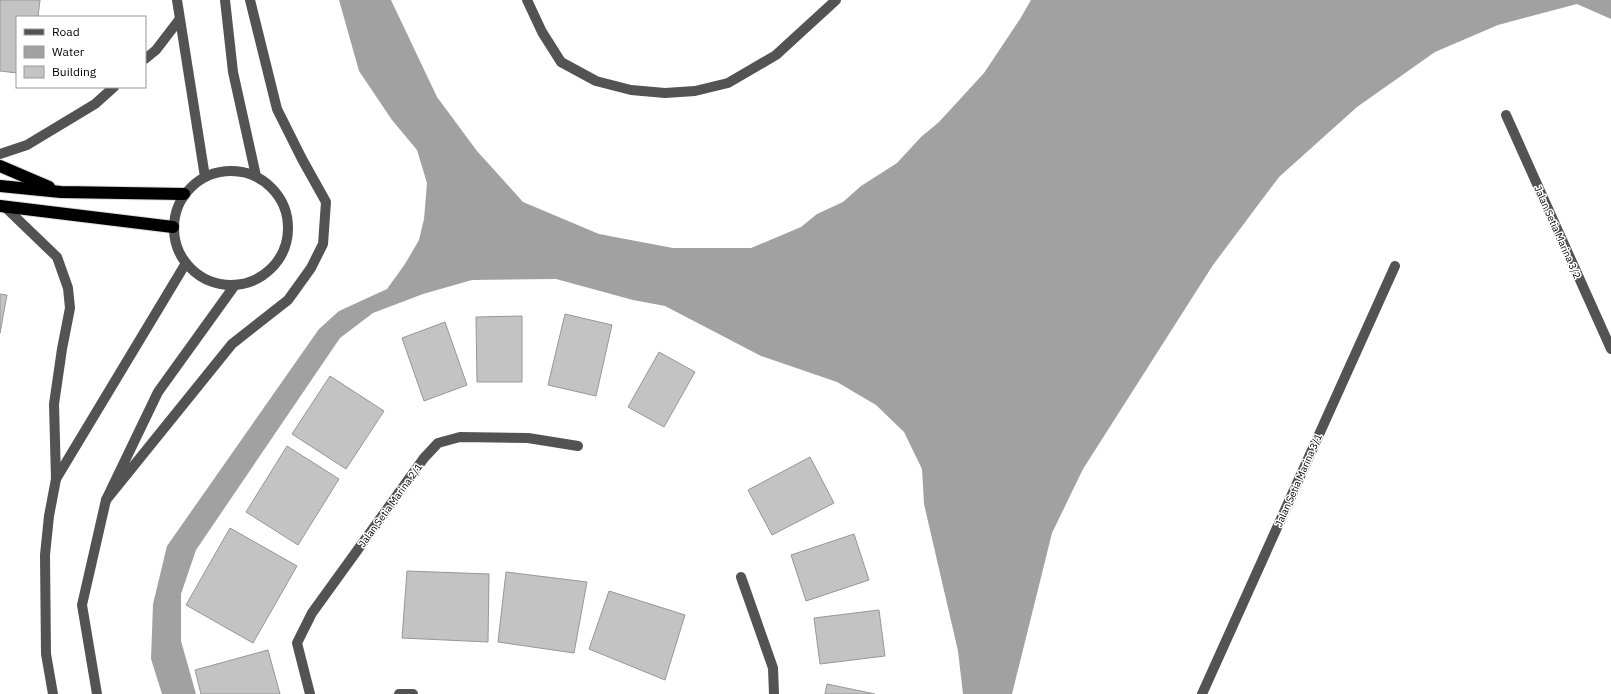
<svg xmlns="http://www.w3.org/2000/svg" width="1611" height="694" viewBox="0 0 1611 694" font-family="'IBM Plex Sans',sans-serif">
<rect width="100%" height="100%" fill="#fff"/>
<polygon fill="#a1a1a1" points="339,0 391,0 437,97 477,151 523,202 599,234 673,248 751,248 801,227 817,214 843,202 861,186 897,163 921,137 939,122 984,73 1020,19 1031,0 1611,0 1611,19 1577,4 1498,25 1435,52 1357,107 1279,177 1213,265 1083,469 1052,533 1012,694 963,694 958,651 924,504 922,469 904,432 876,405 837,382 761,356 665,306 633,300 556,279 472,280 423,294 373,313 340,338 196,550 181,594 181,641 196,694 162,694 151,659 153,604 167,546 319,329 339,311 387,289 405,264 419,240 424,219 427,183 417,150 392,120 359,71"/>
<g fill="#c3c3c3" stroke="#979797">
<polygon points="0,0 40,0 38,17 17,17 17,73 0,71"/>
<polygon points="0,294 7,295 0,333"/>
<polygon points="565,314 612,325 596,396 548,385"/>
<polygon points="522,316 522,382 477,382 476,317"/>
<polygon points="445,322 467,385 424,401 402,338"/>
<polygon points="659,352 695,372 664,427 628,407"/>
<polygon points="330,376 384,411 346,469 292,434"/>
<polygon points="287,446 339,479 298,545 246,512"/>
<polygon points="810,457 834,503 772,535 748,490"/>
<polygon points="230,528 297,566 253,643 186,605"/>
<polygon points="854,534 869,580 806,601 791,555"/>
<polygon points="407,571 489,574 488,642 402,638"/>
<polygon points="506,572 587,582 574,653 498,642"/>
<polygon points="609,591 685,615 665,680 589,649"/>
<polygon points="879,610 885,656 820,664 814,618"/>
<polygon points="268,650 280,694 201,694 195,670"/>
<polygon points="827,684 875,694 825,694"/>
</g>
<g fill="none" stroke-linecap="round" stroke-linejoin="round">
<g stroke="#dbdbdb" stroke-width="14">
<g id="highway">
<polyline points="0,166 49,187"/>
<polyline points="0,186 61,192 184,194"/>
<polyline points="0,206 173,227"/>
</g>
</g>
<g stroke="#535353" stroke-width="10">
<polyline points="177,0 205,177"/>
<polyline points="225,0 233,72 256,176"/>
<polyline points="527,0 542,32 561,62 596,81 631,90 665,93 695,91 728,83 776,55 836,0"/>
<polyline points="145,59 156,50 179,20"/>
<polyline points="1506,115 1611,349"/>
<polyline points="0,154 27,145 95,104 114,87"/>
<circle cx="231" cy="228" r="57"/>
<polyline points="5,207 57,257 68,288 70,308 62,349 54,404 56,479 49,516 45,555 46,654 53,694"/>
<polyline points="56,479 186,263"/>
<polyline points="106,500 232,344 288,300 311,268 323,244 326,202 302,159 277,109 250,0"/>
<polyline points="741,577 773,668 774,694"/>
<polyline points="97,694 82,605 106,500 158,392 235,285"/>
<polyline points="310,694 297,643 312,613 424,458 438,443 460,437 528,438 578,446"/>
<polyline points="399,694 413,694"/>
<polyline points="1202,694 1395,266"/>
</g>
<use href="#highway" stroke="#000" stroke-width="12"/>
</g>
<g text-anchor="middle" stroke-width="3" stroke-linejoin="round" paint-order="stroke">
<g font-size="10" fill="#000" stroke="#fff">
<text transform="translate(1558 232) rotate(66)" y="4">Jalan Setia Marina 3/2</text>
<text transform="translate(1298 480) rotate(-66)" y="4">Jalan Setia Marina 3/1</text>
<text transform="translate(390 505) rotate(-54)" y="4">Jalan Setia Marina 2/1</text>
</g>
</g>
<rect x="16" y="16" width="130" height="72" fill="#ffffff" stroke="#999999"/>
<rect x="24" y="29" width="20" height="6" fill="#535353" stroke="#999999"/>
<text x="52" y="36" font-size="12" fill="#000000">Road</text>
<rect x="24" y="46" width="20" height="12" fill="#a1a1a1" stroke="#999999"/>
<text x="52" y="56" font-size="12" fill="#000000">Water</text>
<rect x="24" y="66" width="20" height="12" fill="#c3c3c3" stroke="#999999"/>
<text x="52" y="76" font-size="12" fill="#000000">Building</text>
</svg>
